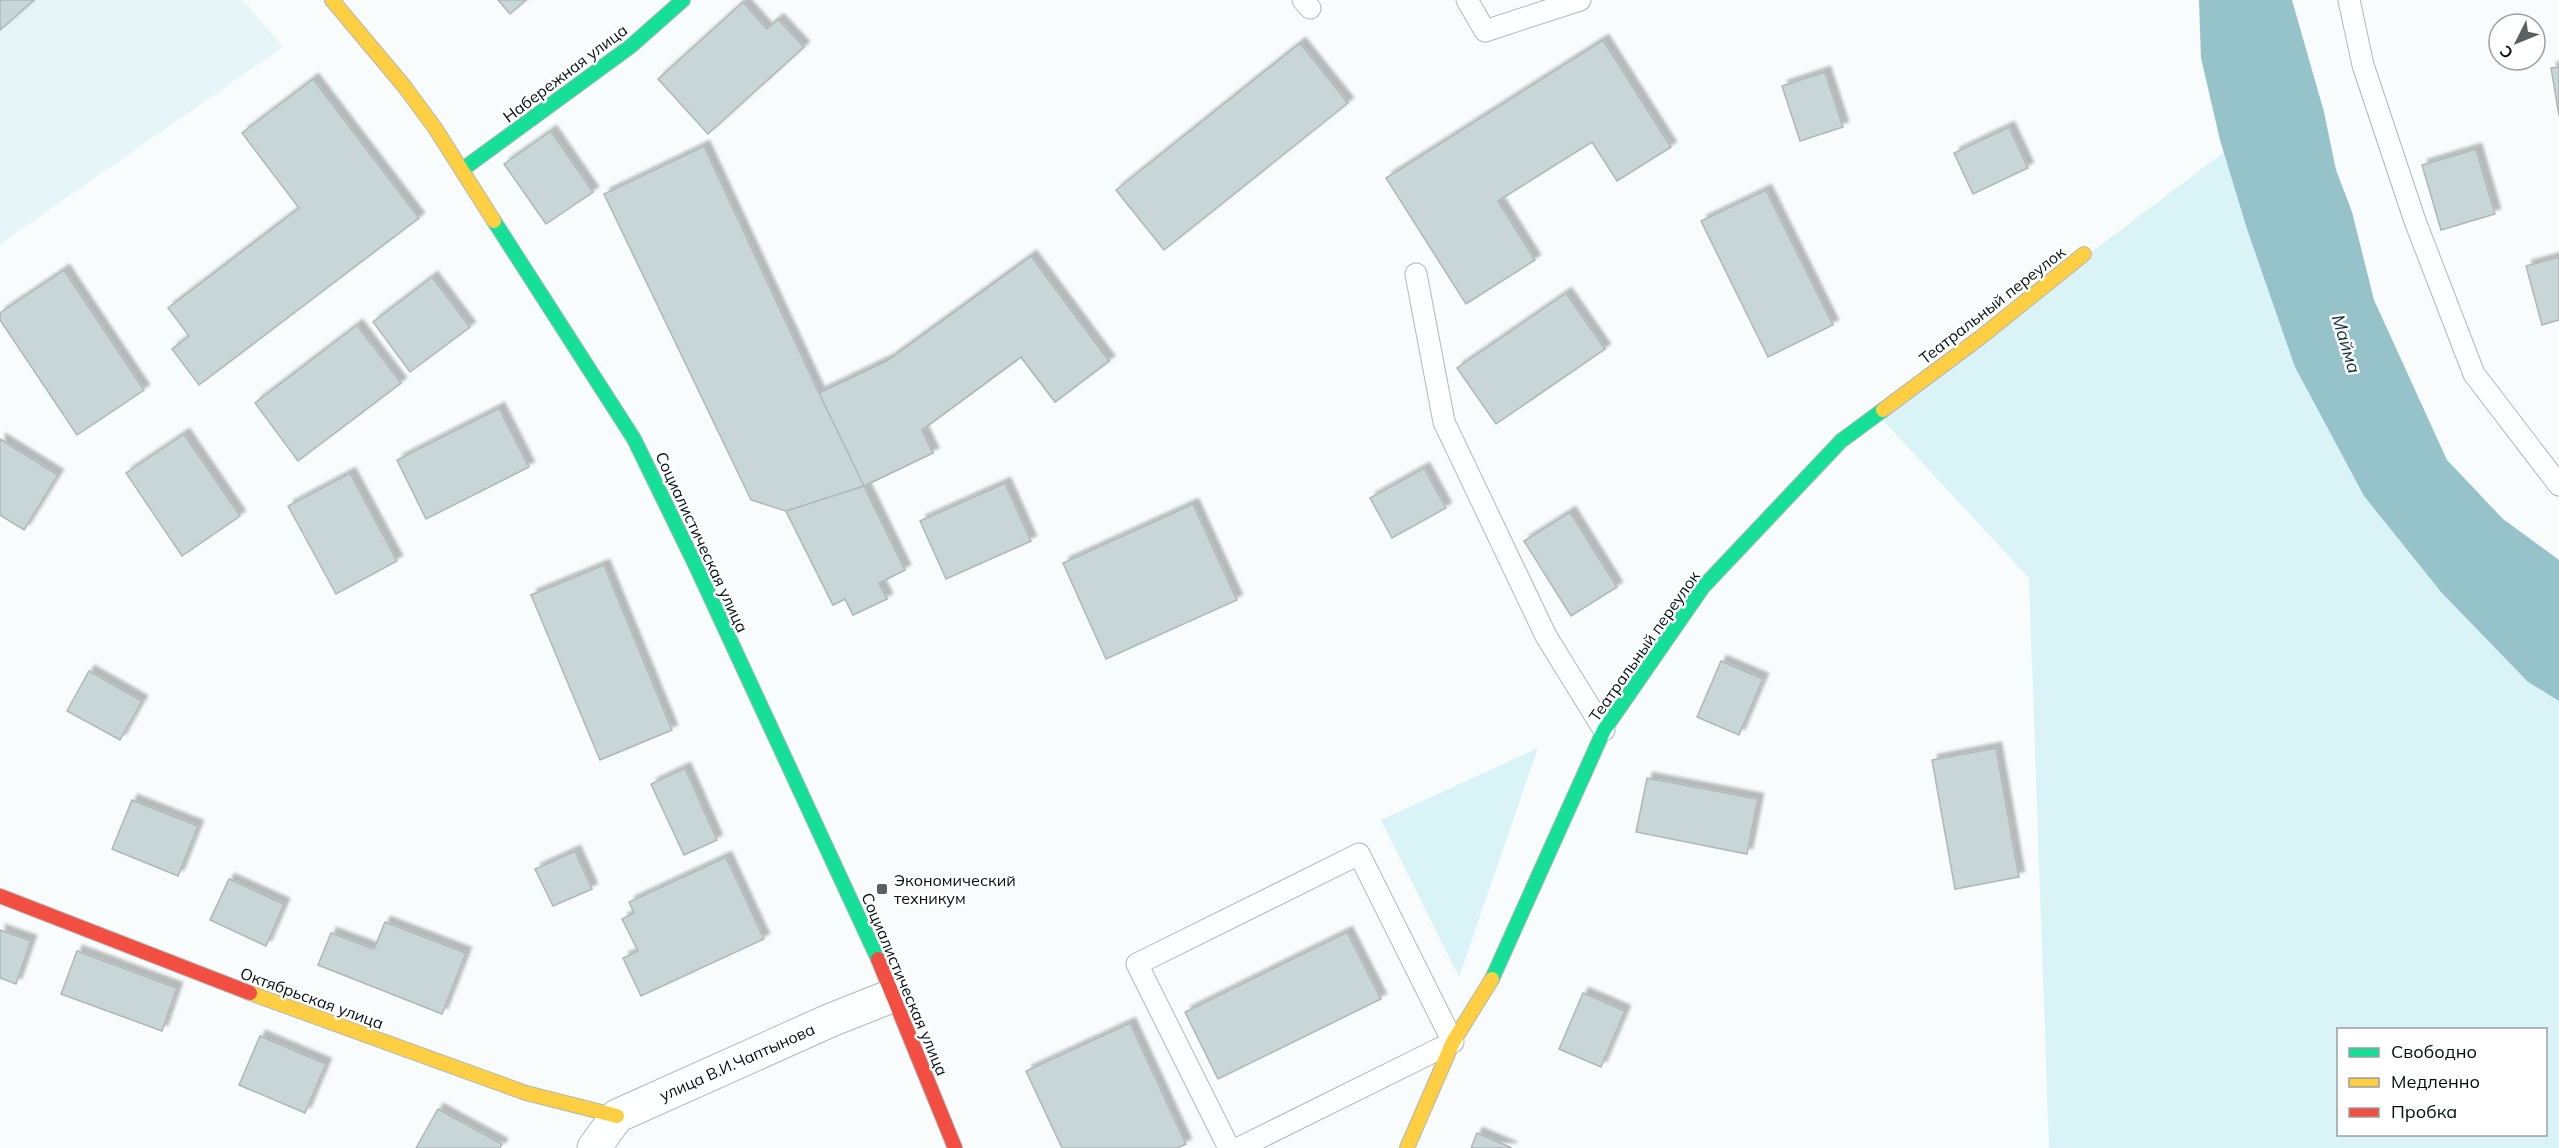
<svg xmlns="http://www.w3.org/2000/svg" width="2559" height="1148" viewBox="0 0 2559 1148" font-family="Mulish,sans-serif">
<defs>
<filter id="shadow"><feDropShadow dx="5.5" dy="-5.5" stdDeviation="1.5" flood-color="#0004"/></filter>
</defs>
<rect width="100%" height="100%" fill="#f8fcfc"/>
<polygon fill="#e5f5f8" points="0,0 243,0 283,47 0,244"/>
<g fill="#daf3f7" fill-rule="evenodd">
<path d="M2224,152L2247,229L2364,496L2441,592L2528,682L2559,701V1148H2049L2029,578L1877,414ZM2338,1030H2546V1134H2338Z"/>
<polygon points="1538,748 1459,977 1381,820"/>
</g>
<polygon fill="#96c2ca" points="2199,0 2292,0 2324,112 2336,170 2352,212 2374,300 2447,460 2503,519 2559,560 2559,701 2528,682 2441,592 2364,496 2295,367 2247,229 2220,140 2201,58"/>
<g fill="#c8d6d8" stroke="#afb7b8" stroke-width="1.5" filter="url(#shadow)">
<polygon points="0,0 34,0 0,30"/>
<polygon points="498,0 526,0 510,14"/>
<polygon points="743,2 767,29 778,19 804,47 708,134 658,79"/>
<polygon points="1603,40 1671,147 1617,181 1592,142 1498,201 1535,260 1466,304 1386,178"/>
<polygon points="1300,43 1348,103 1164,250 1116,190"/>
<polygon points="2559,67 2559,116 2551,68"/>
<polygon points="1825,72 1843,127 1800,141 1782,86"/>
<polygon points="313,79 419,218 199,385 172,349 189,336 168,308 299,208 242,133"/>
<polygon points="2009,127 2028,168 1973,194 1954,153"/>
<polygon points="551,131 593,192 546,224 504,164"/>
<polygon points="704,146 819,393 888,360 1031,256 1109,361 1055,402 1021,357 922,430 933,453 864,486 905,570 879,583 887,599 853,615 845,599 833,605 786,511 751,500 604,194"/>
<polygon points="2476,149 2495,214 2441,230 2422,165"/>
<polygon points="1766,190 1833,325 1768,357 1701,221"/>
<polygon points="1031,256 1109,361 1055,402 1021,357 922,430 933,453 864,486 819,393 888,360"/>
<polygon points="2559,257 2559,320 2542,325 2526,266"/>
<polygon points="64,270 144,390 77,435 0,320 0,313"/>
<polygon points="432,277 470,327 410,372 373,322"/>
<polygon points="1566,293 1605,349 1496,424 1457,368"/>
<polygon points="357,325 401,383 298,461 255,403"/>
<polygon points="499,408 529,467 426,519 397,460"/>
<polygon points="184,434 240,516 182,556 126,473"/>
<polygon points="0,439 58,475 24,530 0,515"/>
<polygon points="1424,468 1446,508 1392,538 1370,498"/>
<polygon points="350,473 397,561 336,594 288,506"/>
<polygon points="1005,483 1031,541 946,579 920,521"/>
<polygon points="864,486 905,570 879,583 887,599 853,615 845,599 833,605 786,511"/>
<polygon points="1193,504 1237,600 1106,659 1063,563"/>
<polygon points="1570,512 1617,587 1571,616 1524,541"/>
<polygon points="604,565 672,730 600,760 531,595"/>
<polygon points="1721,661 1763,679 1739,735 1697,717"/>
<polygon points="89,671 142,701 120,740 67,711"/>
<polygon points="1996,748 2019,877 1955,889 1932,760"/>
<polygon points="685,768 717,840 684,855 651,784"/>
<polygon points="1647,778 1758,799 1747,854 1636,832"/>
<polygon points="132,800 198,826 178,876 112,849"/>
<polygon points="575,851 592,889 553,906 535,869"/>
<polygon points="726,857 764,939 641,996 623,958 638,951 622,919 634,913 629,902"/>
<polygon points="229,879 284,904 266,946 210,920"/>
<polygon points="385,922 466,953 442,1014 318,965 331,933 374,949"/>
<polygon points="0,930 31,941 16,984 0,978"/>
<polygon points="1347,932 1381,999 1218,1079 1185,1012"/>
<polygon points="77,951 177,988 162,1031 61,994"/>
<polygon points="1583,993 1625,1011 1601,1067 1559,1049"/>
<polygon points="1130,1023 1186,1144 1177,1148 1062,1148 1026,1071"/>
<polygon points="260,1036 326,1064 305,1113 239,1085"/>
<polygon points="438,1109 502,1144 500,1148 416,1148"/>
<polygon points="1477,1133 1512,1148 1471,1148"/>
</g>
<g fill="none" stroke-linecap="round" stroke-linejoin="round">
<g stroke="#b0b8b9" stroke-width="23">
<g id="lane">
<polyline points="1303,0 1310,8"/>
<polyline points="1467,0 1485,31 1580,0"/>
<polyline points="2349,0 2363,65 2415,221 2474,374 2559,485"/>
<polyline points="1416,274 1444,422 1546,636 1604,730"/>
<polyline points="1229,1148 1137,964 1359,854 1453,1042 1239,1148"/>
</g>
</g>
<g stroke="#b0b8b9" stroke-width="35">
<polyline id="street" points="594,1148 617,1116 831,1020 894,995"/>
</g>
<g stroke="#b0b8b9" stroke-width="16">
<g id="fast">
<polyline points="463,169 631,46 683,0"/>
<polyline points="494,221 634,439 695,564 878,959"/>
<polyline points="1492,979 1604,730 1703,587 1841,441 1883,410"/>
</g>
</g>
<g stroke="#b0b8b9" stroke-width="16">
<g id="slow">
<polyline points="332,0 404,86 435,128 494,221"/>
<polyline points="1883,410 1981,337 2084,254"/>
<polyline points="250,993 526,1093 617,1116"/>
<polyline points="1407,1148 1453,1042 1492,979"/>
</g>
</g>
<g stroke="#b0b8b9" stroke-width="16">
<g id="jam">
<polyline points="0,896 250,993"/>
<polyline points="878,959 955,1148"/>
</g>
</g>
<use href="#lane" stroke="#feffff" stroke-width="21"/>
<use href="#street" stroke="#feffff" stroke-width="33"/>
<use href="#fast" stroke="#16e098" stroke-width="14"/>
<use href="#slow" stroke="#ffcf43" stroke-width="14"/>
<use href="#jam" stroke="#f24e42" stroke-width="14"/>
</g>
<rect fill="#596163" stroke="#fff" stroke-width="2" x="876" y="883" width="12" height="12" rx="3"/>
<g text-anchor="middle" stroke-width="5" stroke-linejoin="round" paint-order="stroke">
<g font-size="16" fill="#030e10" stroke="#fff">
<text transform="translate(565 73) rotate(-37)" y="6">Набережная улица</text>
<text transform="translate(1992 305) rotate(-38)" y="6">Театральный переулок</text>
<text transform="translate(702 542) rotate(65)" y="6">Социалистическая улица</text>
<text transform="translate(1644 646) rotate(-55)" y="6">Театральный переулок</text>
<text transform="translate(905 984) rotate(67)" y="6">Социалистическая улица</text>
<text transform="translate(312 998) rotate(20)" y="6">Октябрьская улица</text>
<text transform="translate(737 1062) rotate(-24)" y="6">улица В.И.Чаптынова</text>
</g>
<g font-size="16" fill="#030e10" stroke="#fff" text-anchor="start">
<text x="894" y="886">Экономический<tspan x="894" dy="18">техникум</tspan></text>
</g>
<g font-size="18" font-style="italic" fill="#113036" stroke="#fff">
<text transform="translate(2346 344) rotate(73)" y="6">Майма</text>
</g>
</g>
<rect x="2337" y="1028" width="210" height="108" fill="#ffffff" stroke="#9a9f9f" stroke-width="1.5"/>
<rect x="2349" y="1048" width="30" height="9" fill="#16e098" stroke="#9a9f9f" stroke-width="1.5"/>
<text x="2391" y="1058" font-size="18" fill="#030e10">Свободно</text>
<rect x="2349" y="1078" width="30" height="9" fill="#ffcf43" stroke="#9a9f9f" stroke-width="1.5"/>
<text x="2391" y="1088" font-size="18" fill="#030e10">Медленно</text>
<rect x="2349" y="1108" width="30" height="9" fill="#f24e42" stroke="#9a9f9f" stroke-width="1.5"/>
<text x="2391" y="1118" font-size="18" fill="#030e10">Пробка</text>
<g transform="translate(2517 42) rotate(227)"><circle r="28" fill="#ffffff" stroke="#9a9f9f" stroke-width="1.5"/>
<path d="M0-4.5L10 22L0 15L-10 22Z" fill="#596163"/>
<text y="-9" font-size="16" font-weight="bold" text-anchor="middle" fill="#030e10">С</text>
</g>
</svg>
